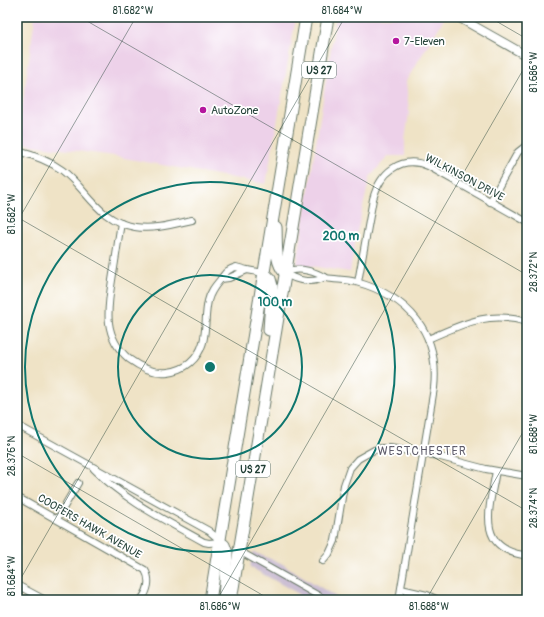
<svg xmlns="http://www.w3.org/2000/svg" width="544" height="617" viewBox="0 0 544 617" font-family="Pangolin,sans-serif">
<rect width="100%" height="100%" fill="#fff"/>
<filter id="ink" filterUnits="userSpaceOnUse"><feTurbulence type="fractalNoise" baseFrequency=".025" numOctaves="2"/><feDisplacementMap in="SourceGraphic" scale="8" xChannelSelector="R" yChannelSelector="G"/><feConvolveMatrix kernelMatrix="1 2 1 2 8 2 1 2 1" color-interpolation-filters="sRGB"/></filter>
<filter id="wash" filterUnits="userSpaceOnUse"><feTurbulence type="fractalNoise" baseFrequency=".012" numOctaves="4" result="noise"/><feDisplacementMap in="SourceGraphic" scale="16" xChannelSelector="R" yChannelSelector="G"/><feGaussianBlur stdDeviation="0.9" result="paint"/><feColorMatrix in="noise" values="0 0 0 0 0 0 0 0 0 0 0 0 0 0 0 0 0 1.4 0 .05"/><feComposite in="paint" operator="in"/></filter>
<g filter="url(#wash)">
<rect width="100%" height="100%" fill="#efe3c6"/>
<g fill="#edd1e9">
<polygon points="35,17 296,17 266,184 108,155 17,143"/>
<polygon points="336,17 442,17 444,19 406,81 409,113 405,140 405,156 388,156 370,177 357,232 350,272 297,264"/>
</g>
<polygon fill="#ccbfd4" points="253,552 281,563 341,600 296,600 299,594 250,567"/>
</g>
<g filter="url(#ink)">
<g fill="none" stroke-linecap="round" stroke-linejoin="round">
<g stroke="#687767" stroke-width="8">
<g id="street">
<path d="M17,151C33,155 48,160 62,170C88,190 98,221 135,227C154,230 174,224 192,220"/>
<polyline points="490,202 518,152 527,145"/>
<path d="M121,223C118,240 116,257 113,274C108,306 101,335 129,359C140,367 154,374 168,372C176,371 184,368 190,363C210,346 203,323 208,301C210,292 215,286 220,280C226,272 226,270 236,267L247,270L264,273"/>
<path d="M285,273C295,267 308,270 318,274C321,275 323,277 326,278C336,280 346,279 356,282C408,296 440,333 434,388L399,600"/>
<path d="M285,273C296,281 313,284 325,277"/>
<polyline points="221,279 229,278 247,270"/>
<path d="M358,282L373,199C380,173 401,154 428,166L527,222"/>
<path d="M428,339C463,324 489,310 527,322"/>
<path d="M17,425L209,531L216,537L219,542L209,543L204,542C165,520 125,501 94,469"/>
<path d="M496,471C490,506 475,547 523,555"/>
<path d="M17,497L145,570C151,580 148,591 141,600"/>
<polyline points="57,519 78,483"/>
<polyline points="239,551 326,600"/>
<polyline points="323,561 329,554 335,541 344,485 350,468 358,459 374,450 382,448 390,448 433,455 486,469 527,476"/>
<polyline points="17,585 45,600"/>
<polyline points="401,589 427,595 438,600"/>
</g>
</g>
<g stroke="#687767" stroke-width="10">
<polyline id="secondary" points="458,17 527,56"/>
</g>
<g stroke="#687767" stroke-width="13">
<g id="highway">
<path d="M276,227C277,243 274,261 285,273"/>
<polyline points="264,273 270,279 272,286 269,330"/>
<polyline points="219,542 224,545 227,553 224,599"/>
<polyline points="210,600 306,17"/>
<polyline points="231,600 328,17"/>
</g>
</g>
<use href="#street" stroke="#fff" stroke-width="6"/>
<use href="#secondary" stroke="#fff" stroke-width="8"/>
<use href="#highway" stroke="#fff" stroke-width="11"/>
</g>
</g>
<path fill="none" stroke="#1f3d34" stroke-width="1" stroke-opacity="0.45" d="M80,17L527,275M489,17L527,39M17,217L527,511M17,222L136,17M17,453L271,600M17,585L345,17M217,600L527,63M426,600L527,425"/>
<g fill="none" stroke="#0f766e" stroke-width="2">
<circle cx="210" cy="367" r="92"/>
<circle cx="210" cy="367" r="185"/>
</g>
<g fill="#b5179e" stroke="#fff" stroke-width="1.5">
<circle cx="396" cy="41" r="4"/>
<circle cx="203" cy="110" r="4"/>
</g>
<g text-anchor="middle" stroke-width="3.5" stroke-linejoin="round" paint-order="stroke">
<g fill="#fff" stroke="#627771" stroke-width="1">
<rect x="302" y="62" width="34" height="16" rx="3"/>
<rect x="236" y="461" width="34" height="16" rx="3"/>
</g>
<g font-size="10" font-weight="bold" fill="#1f3d34">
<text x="319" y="74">US 27</text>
<text x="253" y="473">US 27</text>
</g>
<g font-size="11" fill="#1f3d34" stroke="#fff" text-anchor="start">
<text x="404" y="45">7-Eleven</text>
<text x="211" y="114">AutoZone</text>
</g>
<g font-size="11" fill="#1f3d34" stroke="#fff">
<text transform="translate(465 177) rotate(28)" y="4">WILKINSON DRIVE</text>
<text transform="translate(90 526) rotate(30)" y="4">COOPERS HAWK AVENUE</text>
</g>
<g font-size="12" letter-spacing="1" fill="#5d5b6a" stroke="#fff">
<text x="422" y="455">WESTCHESTER</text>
</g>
</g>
<circle cx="210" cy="367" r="6" fill="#0f766e" stroke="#fff" stroke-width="2"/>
<g font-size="12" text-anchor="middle" font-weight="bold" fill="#0f766e" stroke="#fff" stroke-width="3.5" stroke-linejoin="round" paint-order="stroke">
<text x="341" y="240">200 m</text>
<text x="275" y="306">100 m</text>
</g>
<rect width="544" height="617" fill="none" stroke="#fff" stroke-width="44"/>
<rect x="22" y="22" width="500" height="573" fill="none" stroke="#1f3d34" stroke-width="1.5"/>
<g font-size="10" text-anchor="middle" fill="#1f3d34">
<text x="133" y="14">81.682°W</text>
<text x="342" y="14">81.684°W</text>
<text transform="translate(533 72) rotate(-90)" y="4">81.686°W</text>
<text transform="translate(11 214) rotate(-90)" y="4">81.682°W</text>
<text transform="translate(533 272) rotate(-90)" y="4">28.372°N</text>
<text transform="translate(533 434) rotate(-90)" y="4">81.688°W</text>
<text transform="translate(11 456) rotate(-90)" y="4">28.376°N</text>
<text transform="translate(533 508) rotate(-90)" y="4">28.374°N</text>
<text transform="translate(11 576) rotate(-90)" y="4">81.684°W</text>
<text x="220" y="610">81.686°W</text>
<text x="429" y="610">81.688°W</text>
</g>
</svg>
